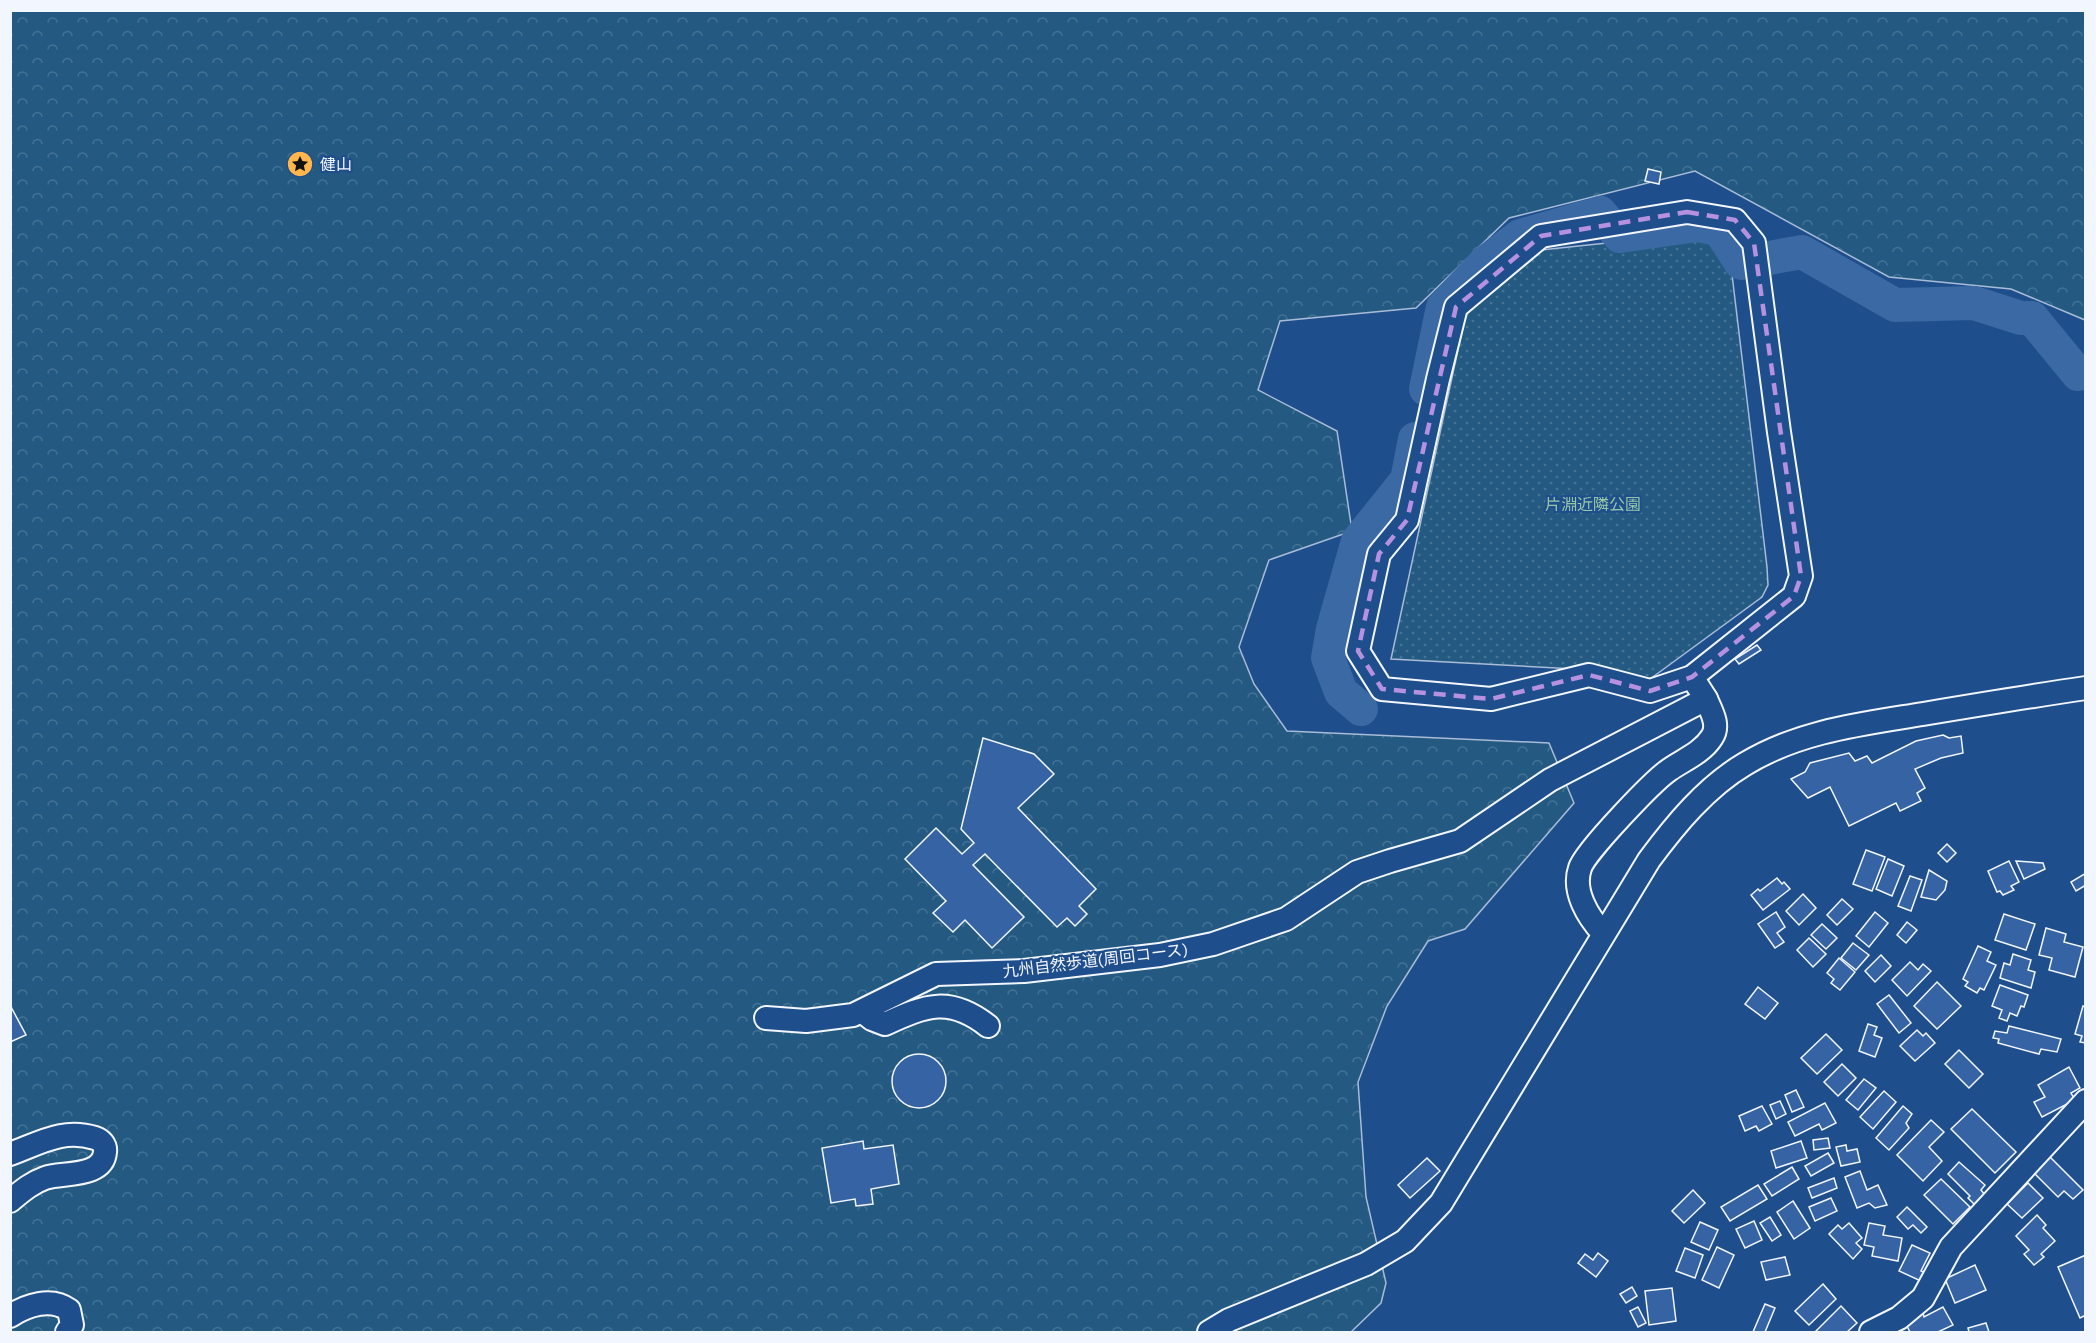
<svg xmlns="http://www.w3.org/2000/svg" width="2096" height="1343" viewBox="0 0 2096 1343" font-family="'Work Sans','Noto Sans JP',sans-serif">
<defs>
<pattern id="green-dots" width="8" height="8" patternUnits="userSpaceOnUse" patternTransform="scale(1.5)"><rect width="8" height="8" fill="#245a82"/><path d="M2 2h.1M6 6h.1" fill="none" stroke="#447295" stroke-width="1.8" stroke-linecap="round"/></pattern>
<pattern id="forest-crowns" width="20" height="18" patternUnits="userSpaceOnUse" patternTransform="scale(1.5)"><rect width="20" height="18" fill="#245a82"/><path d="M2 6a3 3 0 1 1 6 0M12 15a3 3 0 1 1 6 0" fill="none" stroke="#447295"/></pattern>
</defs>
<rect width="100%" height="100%" fill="#1f4e8c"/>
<polygon fill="url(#green-dots)" stroke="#a8bbd7" stroke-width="1.5" points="1692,234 1717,245 1731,266 1767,567 1768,585 1762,597 1650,679 1594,670 1391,659 1466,313 1541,250"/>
<polygon fill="url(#forest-crowns)" stroke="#a8bbd7" stroke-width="1.5" points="10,11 2085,11 2085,320 2011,289 1889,277 1695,171 1509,218 1416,308 1280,321 1258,390 1337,431 1352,531 1269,560 1239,647 1254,684 1287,731 1549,743 1574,803 1465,929 1428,941 1387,1006 1358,1082 1366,1197 1386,1283 1381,1303 1351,1332 11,1332"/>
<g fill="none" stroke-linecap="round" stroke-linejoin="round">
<g stroke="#3b69a3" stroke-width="34">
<polyline points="1426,389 1443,307 1485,263 1520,236 1600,213 1620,236 1697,225 1719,229 1741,263 1802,252 1895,305 1974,303 2021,318 2032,318 2078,374 2086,372"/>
<polyline points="1361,709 1341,692 1328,658 1333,629 1358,541 1407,480 1415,439"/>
</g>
</g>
<g fill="#3563a3" stroke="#f2f6ff" stroke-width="1.5">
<polygon points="1648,169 1661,172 1659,184 1645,181"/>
<polygon points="1757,645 1761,650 1739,664 1735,659"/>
<polygon points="1943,735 1949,738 1961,736 1963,753 1941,758 1915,769 1925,788 1917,793 1921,801 1900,811 1896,803 1849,826 1830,787 1808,798 1791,779 1805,772 1810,763 1849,753 1855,761 1867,756 1872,763 1916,741"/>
<polygon points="983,738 1034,754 1054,774 1018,808 1096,889 1079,906 1087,914 1075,926 1067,918 1057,927 985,854 973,865 1024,917 992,948 965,920 953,932 933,913 946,901 905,859 936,828 962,854 974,843 961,829"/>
<polygon points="1947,844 1956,853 1947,862 1938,853"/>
<polygon points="1866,850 1885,857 1872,891 1853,884"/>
<polygon points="1888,859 1904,866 1892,896 1876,889"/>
<polygon points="2009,861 2019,882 2011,886 2014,890 2003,895 2000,891 1997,892 1988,871"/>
<polygon points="2016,861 2043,863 2045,869 2024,879"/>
<polygon points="1929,870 1947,881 1945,890 1936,900 1921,897"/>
<polygon points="2086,873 2086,885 2076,891 2071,882"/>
<polygon points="1910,876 1922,880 1911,911 1898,906"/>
<polygon points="1777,878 1782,884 1784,882 1790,889 1763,910 1751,895 1758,889 1760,891"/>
<polygon points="1803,894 1816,908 1799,925 1786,911"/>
<polygon points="1842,899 1853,909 1837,925 1827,915"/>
<polygon points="1776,912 1785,927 1777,933 1784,942 1775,948 1758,924"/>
<polygon points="1875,912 1888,923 1869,947 1856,936"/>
<polygon points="2004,914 2035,924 2026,950 1995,940"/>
<polygon points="1907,922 1917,930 1906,943 1897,935"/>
<polygon points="1822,924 1837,938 1826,949 1811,935"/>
<polygon points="2046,928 2066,934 2064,942 2083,947 2075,977 2049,970 2052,958 2039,955"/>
<polygon points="1809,938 1826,954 1813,967 1797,950"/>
<polygon points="1853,943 1869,955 1856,970 1841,958"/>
<polygon points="1978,946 1991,952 1987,961 1996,965 1984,990 1980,988 1977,993 1965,986 1968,982 1963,979"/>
<polygon points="2013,954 2031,960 2028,970 2035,972 2031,988 2000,978 2004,963 2010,965"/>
<polygon points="1881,955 1891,966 1875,982 1865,971"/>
<polygon points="1839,958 1855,972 1840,990 1831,983 1834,979 1827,973"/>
<polygon points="1910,962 1918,970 1923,964 1931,971 1907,996 1892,980"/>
<polygon points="1937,982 1961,1006 1937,1029 1914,1006"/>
<polygon points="2000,985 2028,995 2024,1007 2021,1006 2017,1016 2010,1013 2007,1021 1999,1018 2002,1010 1992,1006"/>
<polygon points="1758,987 1778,1003 1765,1019 1745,1004"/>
<polygon points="1889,995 1911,1023 1899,1033 1877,1004"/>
<polygon points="10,1005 26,1035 10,1042"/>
<polygon points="2083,1006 2086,1007 2086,1043 2080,1042 2082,1036 2075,1034"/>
<polygon points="1868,1024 1877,1027 1874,1035 1882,1038 1875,1057 1859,1051"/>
<polygon points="2009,1026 2061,1039 2057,1052 2041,1049 2039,1054 1998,1043 1999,1039 1993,1038 1995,1031 2007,1033"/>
<polygon points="1917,1030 1923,1036 1926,1033 1935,1043 1915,1061 1900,1046"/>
<polygon points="1826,1034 1842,1050 1817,1074 1801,1058"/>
<polygon points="1959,1050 1983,1074 1969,1088 1945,1064"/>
<circle cx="919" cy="1081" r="27"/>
<polygon points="1842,1064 1856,1078 1838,1096 1824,1082"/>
<polygon points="2069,1067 2080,1088 2071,1093 2075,1100 2042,1117 2034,1102 2045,1097 2038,1085"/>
<polygon points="1864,1079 1876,1088 1858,1110 1846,1100"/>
<polygon points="1796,1090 1804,1107 1792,1112 1785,1095"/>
<polygon points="1884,1091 1896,1102 1873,1129 1860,1117"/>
<polygon points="1780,1101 1786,1114 1776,1119 1770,1105"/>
<polygon points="1825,1103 1836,1123 1822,1130 1819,1124 1795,1136 1788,1122"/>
<polygon points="1762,1106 1772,1124 1759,1131 1756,1126 1745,1131 1739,1116"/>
<polygon points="1903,1106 1912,1114 1906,1123 1909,1128 1889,1150 1876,1138"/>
<polygon points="1972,1109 2016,1152 1995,1173 1951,1129"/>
<polygon points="1931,1120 1944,1132 1929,1147 1942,1161 1923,1181 1897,1155"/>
<polygon points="1828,1138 1830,1148 1814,1150 1813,1140"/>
<polygon points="863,1141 864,1149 893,1145 899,1184 871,1189 873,1204 856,1206 855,1199 831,1203 822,1148"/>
<polygon points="1801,1141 1807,1158 1776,1168 1771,1151"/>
<polygon points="1846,1145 1847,1151 1857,1149 1860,1162 1841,1166 1836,1147"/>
<polygon points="2043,1150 2083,1190 2073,1199 2064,1191 2058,1197 2027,1166"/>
<polygon points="1828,1153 1834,1163 1811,1176 1805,1166"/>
<polygon points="1427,1158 1440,1171 1410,1198 1398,1185"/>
<polygon points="1959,1162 1985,1185 1981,1190 1985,1195 1975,1205 1968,1198 1970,1196 1948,1174"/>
<polygon points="1792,1167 1799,1179 1772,1196 1764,1184"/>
<polygon points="1860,1171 1867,1190 1878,1185 1887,1205 1875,1208 1869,1203 1857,1208 1845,1177"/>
<polygon points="1834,1178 1837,1188 1812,1198 1808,1188"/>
<polygon points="1941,1179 1970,1207 1953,1224 1924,1195"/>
<polygon points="2028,1183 2043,1198 2022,1218 2007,1204"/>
<polygon points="1758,1185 1767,1199 1730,1221 1721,1207"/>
<polygon points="1693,1190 1705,1203 1684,1223 1672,1211"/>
<polygon points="1831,1198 1837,1211 1815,1221 1809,1207"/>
<polygon points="1793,1201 1810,1228 1794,1239 1777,1212"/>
<polygon points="1907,1207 1927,1227 1921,1233 1913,1225 1908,1229 1897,1217"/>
<polygon points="2037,1215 2046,1225 2043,1228 2055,1241 2041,1254 2044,1257 2034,1265 2024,1254 2029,1250 2016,1236"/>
<polygon points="1770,1217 1781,1235 1772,1241 1760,1223"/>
<polygon points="1754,1221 1762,1240 1745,1248 1736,1229"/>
<polygon points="1700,1222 1718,1230 1709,1250 1691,1242"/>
<polygon points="1849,1223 1862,1238 1856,1243 1862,1249 1853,1259 1829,1234 1838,1225 1842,1229"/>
<polygon points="1869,1223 1885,1226 1883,1235 1902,1238 1898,1261 1872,1256 1874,1247 1864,1245"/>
<polygon points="1912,1245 1930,1253 1921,1271 1927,1274 1923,1282 1899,1271"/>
<polygon points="1717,1247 1734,1255 1719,1288 1702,1280"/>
<polygon points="1685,1248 1703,1255 1695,1278 1676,1271"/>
<polygon points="1598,1253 1608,1261 1596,1277 1578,1263 1585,1254 1593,1260"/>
<polygon points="2086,1255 2086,1315 2080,1318 2058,1267"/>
<polygon points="1785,1257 1790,1275 1766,1280 1761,1262"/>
<polygon points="1975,1265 1986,1290 1955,1303 1945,1279"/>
<polygon points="1823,1284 1836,1299 1809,1325 1795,1311"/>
<polygon points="1632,1287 1637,1296 1626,1303 1620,1294"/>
<polygon points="1672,1288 1676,1321 1649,1325 1645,1291"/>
<polygon points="1765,1304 1775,1308 1765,1332 1753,1332"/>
<polygon points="1841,1306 1857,1323 1847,1332 1818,1332 1816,1331"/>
<polygon points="1638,1307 1646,1323 1638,1327 1630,1311"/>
<polygon points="1943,1307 1953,1325 1938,1332 1910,1332 1905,1322 1923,1313 1924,1317"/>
<polygon points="1986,1323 1989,1332 1969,1332 1968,1328"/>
</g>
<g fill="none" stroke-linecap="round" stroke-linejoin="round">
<g stroke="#f2f6ff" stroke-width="26">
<g id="minor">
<polygon points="1687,212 1735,220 1754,243 1779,432 1801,576 1794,596 1692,677 1650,691 1589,675 1491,699 1382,689 1358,651 1379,554 1407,520 1438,379 1456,307 1541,236"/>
<path d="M1603,933C1588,917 1572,891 1580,868C1585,852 1653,781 1669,770C1683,760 1702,753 1712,737C1720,725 1711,711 1706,699"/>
<path d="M863,1012L872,1019L885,1024C926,1005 950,996 988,1026"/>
<polyline points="766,1018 806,1021 853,1015 936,974 1024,971 1160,955 1213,944 1286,919 1357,872 1390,861 1460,841 1550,780 1706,699 1692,677"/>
<path d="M10,1154C40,1143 63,1128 95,1138C101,1140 106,1145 105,1152C103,1178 62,1172 45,1178C31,1183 22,1191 10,1201"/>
<path d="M10,1316C27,1305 51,1297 69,1310L72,1325L67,1332"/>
<path d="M1209,1332L1229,1320L1366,1264L1405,1241L1441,1203L1649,860C1675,825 1706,787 1745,764C1799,731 1862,724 1923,714C1977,705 2031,696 2086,688"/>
<polyline points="1871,1332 1899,1318 1923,1298 1951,1247 2086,1101"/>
</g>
</g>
<use href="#minor" stroke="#1f4e8c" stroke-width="22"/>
</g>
<path fill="none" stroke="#b691df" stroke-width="4.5" stroke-dasharray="12 8" stroke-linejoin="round" d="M1687,212L1735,220L1754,243L1801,576L1794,596L1692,677L1650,691L1589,675L1491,699L1382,689L1358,651L1379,554L1407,520L1456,307L1541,236Z"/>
<defs>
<g id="sight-disc" transform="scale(1.35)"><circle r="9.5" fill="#ffb74d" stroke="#1f4e8c"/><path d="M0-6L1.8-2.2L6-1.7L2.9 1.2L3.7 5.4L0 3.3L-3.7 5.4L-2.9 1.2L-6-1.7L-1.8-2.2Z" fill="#111"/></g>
</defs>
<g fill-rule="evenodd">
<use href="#sight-disc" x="300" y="164"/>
</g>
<g text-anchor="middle" stroke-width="4.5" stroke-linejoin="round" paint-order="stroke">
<g font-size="16" fill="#f2f6ff" stroke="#1f4e8c" text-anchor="start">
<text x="320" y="170">健山</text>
</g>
<g font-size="16" fill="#97c8a6" stroke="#1f4e8c">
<text x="1593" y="510">片淵近隣公園</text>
</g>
<g font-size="16" fill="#f2f6ff" stroke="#1f4e8c">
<text transform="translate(1095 960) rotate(-7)" y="6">九州自然歩道(周回コース)</text>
</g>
</g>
<rect width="2096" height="1343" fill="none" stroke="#f2f6ff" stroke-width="24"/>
</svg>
